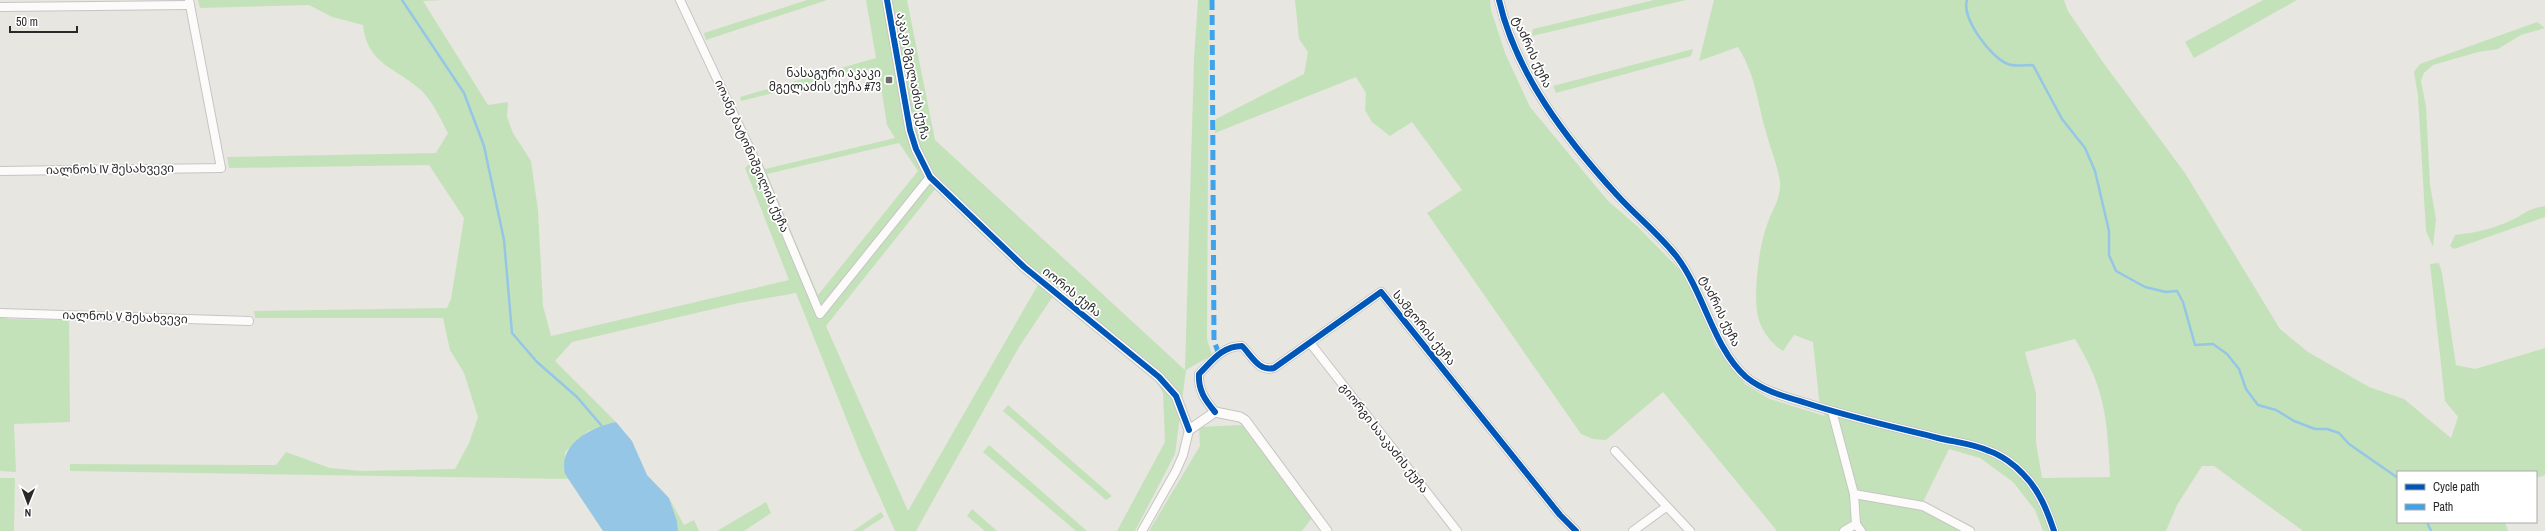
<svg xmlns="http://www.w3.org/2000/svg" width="2545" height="531" viewBox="0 0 2545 531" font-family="'Archivo Narrow','Noto Sans Georgian',sans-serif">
<rect width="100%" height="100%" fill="#e8e6e0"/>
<g fill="#c4e2ba" fill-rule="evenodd">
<path d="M198,0H444L423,1L488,105L508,102L507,117L513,133L531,161L538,210L543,306L551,336L789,280L745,168L758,155L765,169L895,138L887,125L878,67L741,101L740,97L876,58L866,0H907L935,140L1185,370L1194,59L1198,0H1209L1207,339L1212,355L1186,370L1175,454L1135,531H1117L1165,442L1163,393L1146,363L1059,287L1019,347L916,531H895L860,453L796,293L739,303L572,342L555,361L616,422L588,431L565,452V474L568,479L70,471V464L276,465L286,452L330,468L361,471L455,469L469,443L478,417L464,373L450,350L443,318H255L254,311L447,308L451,299L464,218L429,165L229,168L227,157L436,153L448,133C441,120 433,102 422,91C397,68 367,65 363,25L332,17L309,5L200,8ZM899,143L918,171L818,295L767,174ZM936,188L1043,276L908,511L826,326Z"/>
<polygon points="807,0 827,0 706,40 704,33"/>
<path d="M1295,0H1490L1491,10L1505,53L1530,107L1608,201L1637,226L1682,272L1693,289L1715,345L1745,384L1770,399L1825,416L1819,399L1813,342L1794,335L1783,351C1772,344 1765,335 1760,323C1751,302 1759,244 1768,222C1773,208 1781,198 1780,182C1778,166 1770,148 1766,132C1757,101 1756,76 1738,47L1699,61L1714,0H2064L2068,11L2102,61L2185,173L2280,329L2308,352L2369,387L2404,399L2451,438L2458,417L2445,401L2430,264L2439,263L2442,273L2456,365L2475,369L2545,348V475L2536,478V472H2398V522H2505L2508,531H2303L2214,466H2202L2177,505L2166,531H2043L2035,510L2013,482L1980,458L1949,449L1923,502L1968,524L1975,531H1777L1663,392L1606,440L1593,439L1581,434L1427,213L1462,190L1412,122L1390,136L1372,122L1365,110L1366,93L1356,77L1215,133L1216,119L1304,74L1308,52L1299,39ZM2075,339C2106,390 2107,420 2110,477L2042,478L2036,442V393L2025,352Z"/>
<polygon points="1654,0 1686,0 1532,36 1533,29"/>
<polygon points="2263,0 2297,0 2194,58 2185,42"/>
<polygon points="2537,22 2545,28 2521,35 2498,49 2478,52 2433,65 2424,73 2421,81 2426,107 2430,185 2436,219 2433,247 2426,231 2418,96 2414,72 2420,64"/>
<polygon points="1693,49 1691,56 1556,93 1553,86"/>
<path d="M2545,206V217L2454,249L2450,246L2455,235C2475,233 2496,228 2514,219C2528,212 2528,209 2545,206Z"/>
<polygon points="0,316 9,319 69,320 70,422 14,424 16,472 0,471"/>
<polygon points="1008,405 1112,496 1106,500 1003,411"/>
<polygon points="1244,425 1312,518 1302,531 1149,531 1200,446 1199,427"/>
<polygon points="989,445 1087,531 1076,531 983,452"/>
<polygon points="0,478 15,478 14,531 0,531"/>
<polygon points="669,498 684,525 694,520 699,531 678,531 677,521"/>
<polygon points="766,502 771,513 744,531 717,531"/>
<polygon points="972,509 997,531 985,531 967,516"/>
<polygon points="881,512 884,517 862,531 853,531"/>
</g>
<path fill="#95c6e6" d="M616,422L632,441L647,475L669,498L677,521L678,531H603L565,474C558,444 591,427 616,422Z"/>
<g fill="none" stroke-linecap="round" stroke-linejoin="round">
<g stroke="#95c6e6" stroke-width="2.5">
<polyline points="402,0 464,93 484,146 504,240 512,333 537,362 577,397 601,425"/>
<path d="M1967,0C1961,18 1991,58 2008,64C2015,67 2025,65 2033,65L2062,119L2085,148L2095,171L2109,231V255L2116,271L2145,287L2166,292L2177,291L2183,302L2195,345L2213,344L2227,354L2239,369L2246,389L2258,405L2276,410L2294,421L2315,429H2327L2339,433L2349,444L2398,478"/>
<polyline points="2427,522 2431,531"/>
</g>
<g stroke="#c6c5c5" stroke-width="10">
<g id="minor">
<polyline points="680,0 757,164 820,314 930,177"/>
<path d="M1499,0C1516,74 1566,139 1617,195C1636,216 1659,234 1677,257C1704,293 1714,349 1746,377C1763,391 1786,397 1806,403C1849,417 1894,427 1938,438C1954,442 1974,444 1989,451C2001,455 2015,465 2023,474C2039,490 2047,510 2054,531"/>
<polyline points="0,7 190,5"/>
<polyline points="0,171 221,168 189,0"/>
<polyline points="0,313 249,321"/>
<polyline points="1311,344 1457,531"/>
<polyline points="1832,411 1854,494 1856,524 1861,531"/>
<path d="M1215,412C1205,400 1198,390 1199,374C1212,361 1222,346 1242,346C1252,356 1259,372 1274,368L1381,292L1560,515L1576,531"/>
<polyline points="1615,451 1690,531"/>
<polyline points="1854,494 1923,506 1970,531"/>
<polyline points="1142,531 1176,471 1183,455 1189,430"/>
<polyline points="1633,531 1666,507"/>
<polyline points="1844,531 1856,524"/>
</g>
</g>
<g stroke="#c6c5c5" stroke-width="11">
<polyline id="tertiary" points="887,0 910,130 916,149 930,177 1024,267 1159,377 1176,396 1189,430 1215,412 1240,417 1245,420 1327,531"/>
</g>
<use href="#minor" stroke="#fcfbfa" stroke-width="8"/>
<use href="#tertiary" stroke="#fcfbfa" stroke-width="9"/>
<polyline stroke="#3ea3eb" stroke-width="5" stroke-dasharray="10 5" stroke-linecap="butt" points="1212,0 1214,341 1219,354"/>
<g stroke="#fff" stroke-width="8">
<g id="cycleway">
<polyline points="887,0 910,130 916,149 930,177 1024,267 1159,377 1176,396 1189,430"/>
<path d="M1499,0C1516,74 1566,139 1617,195C1636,216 1659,234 1677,257C1704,293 1714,349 1746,377C1763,391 1786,397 1806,403C1849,417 1894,427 1938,438C1954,442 1974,444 1989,451C2001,455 2015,465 2023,474C2039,490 2047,510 2054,531"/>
<path d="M1215,412C1205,400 1198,390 1199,374C1212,361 1222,346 1242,346C1252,356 1259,372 1274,368L1381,292L1560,515L1576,531"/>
</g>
</g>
<use href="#cycleway" stroke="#0057b8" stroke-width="6"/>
</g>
<rect fill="#6c6b69" stroke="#fff" stroke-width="1.5" x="885" y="76" width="8" height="8" rx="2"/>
<g text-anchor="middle" stroke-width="3.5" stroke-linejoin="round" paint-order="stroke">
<g font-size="12" fill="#292929" stroke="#fff">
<text transform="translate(1532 52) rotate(65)" y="4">ტაძრის ქუჩა</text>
<text transform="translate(913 76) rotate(79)" y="4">აკაკი მგელაძის ქუჩა</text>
<text transform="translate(752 156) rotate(66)" y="4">იოანე ბატონიშვილის ქუჩა</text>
<text transform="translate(110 169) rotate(-1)" y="4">იალნოს IV შესახვევი</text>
<text transform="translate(1072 292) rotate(39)" y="4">იორის ქუჩა</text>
<text transform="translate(1720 311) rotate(64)" y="4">ტაძრის ქუჩა</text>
<text transform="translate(125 317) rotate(2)" y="4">იალნოს V შესახვევი</text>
<text transform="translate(1424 328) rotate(51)" y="4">სამგორის ქუჩა</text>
<text transform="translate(1384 438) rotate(52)" y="4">გიორგი სააკაძის ქუჩა</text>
</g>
<g font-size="12" fill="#292929" stroke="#fff" text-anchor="end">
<text x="881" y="77">ნასაგური აკაკი<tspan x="881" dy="14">მგელაძის ქუჩა #73</tspan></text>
</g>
</g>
<rect x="2397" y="471" width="140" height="52" fill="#ffffff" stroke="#a9a9a9"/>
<rect x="2405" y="484" width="20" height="6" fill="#0057b8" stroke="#a9a9a9"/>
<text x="2433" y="491" font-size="12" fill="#292929">Cycle path</text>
<rect x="2405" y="504" width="20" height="6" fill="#3ea3eb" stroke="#a9a9a9"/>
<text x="2433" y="511" font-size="12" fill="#292929">Path</text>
<g transform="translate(28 503) rotate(181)" stroke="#ffffff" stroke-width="3" paint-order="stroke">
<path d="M0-3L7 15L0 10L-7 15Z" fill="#292929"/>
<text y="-6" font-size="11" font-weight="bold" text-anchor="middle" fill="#292929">N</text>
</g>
<path d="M10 26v6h67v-6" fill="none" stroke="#292929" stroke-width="2"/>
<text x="16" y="26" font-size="12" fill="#292929" stroke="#ffffff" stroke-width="3" paint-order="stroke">50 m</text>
</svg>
